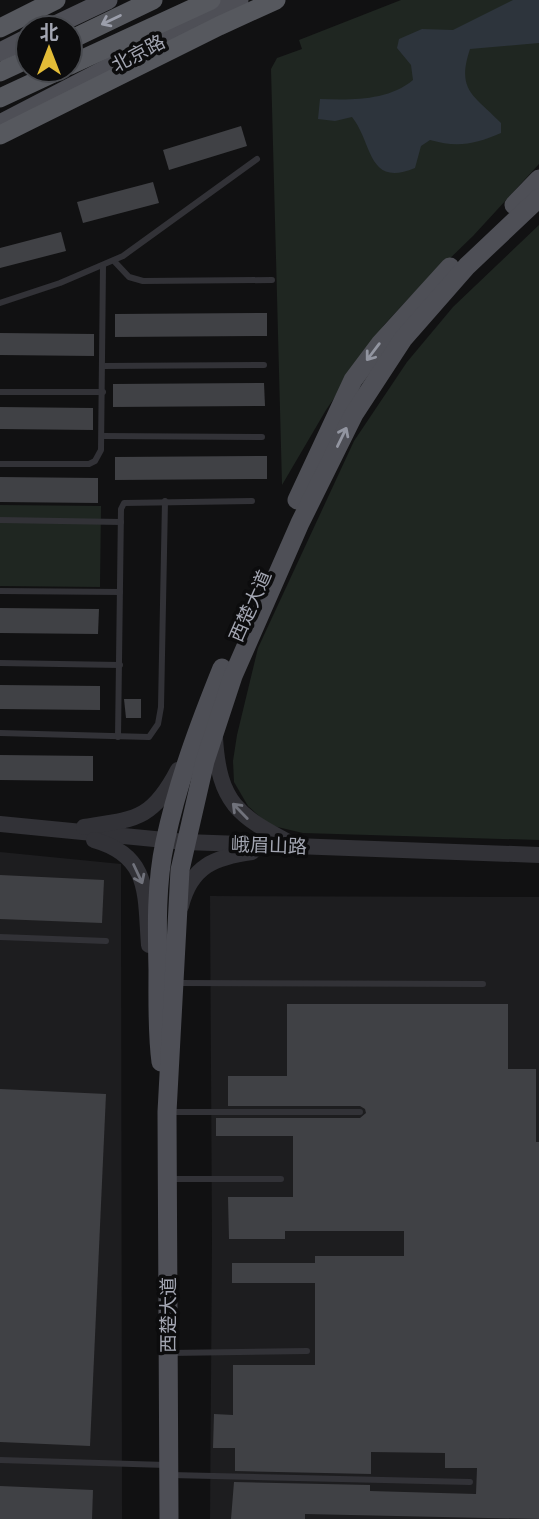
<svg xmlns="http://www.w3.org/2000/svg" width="539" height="1519" viewBox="0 0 539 1519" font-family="'IBM Plex Sans','Noto Sans SC',sans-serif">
<rect width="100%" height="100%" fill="#111112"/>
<g fill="#1d1d1f">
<polygon points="0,852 121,864 122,1519 0,1519"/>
<polygon points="210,896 539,897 539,1519 210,1519 212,1241"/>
</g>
<g fill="#1f2621">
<polygon points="401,0 539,0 539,164 473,236 409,298 384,325 326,410 282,485 271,69 277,58 302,49 299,40"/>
<polygon points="539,225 539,840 303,833 269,825 248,806 234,782 233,761 237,735 258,648 354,441 407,362 453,307"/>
<polygon points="0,505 101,506 100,587 0,586"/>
</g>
<path fill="#2d343c" d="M513,0H539V43L470,49C456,91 474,95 501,123V133C475,144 458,148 430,140L421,146L415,168C367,188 373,143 352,117L335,121L318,119L320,99C351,100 388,101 413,80L411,65L397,48L399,39L422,29L453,30Z"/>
<g fill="#404145">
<polygon points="241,126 247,146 169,170 163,150"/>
<polygon points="153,182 159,203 83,223 77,202"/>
<polygon points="61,232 66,251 0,268 0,248"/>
<polygon points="267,313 267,336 115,337 115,314"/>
<polygon points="0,333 94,334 94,356 0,355"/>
<polygon points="264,383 265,406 113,407 113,384"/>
<polygon points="0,407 93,408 93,430 0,429"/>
<polygon points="267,456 267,479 115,480 115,457"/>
<polygon points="0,477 98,478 98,503 0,502"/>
<polygon points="0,608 99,609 98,634 0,633"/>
<polygon points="0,685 100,686 100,710 0,709"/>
<polygon points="124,699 141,699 141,718 126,718"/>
<polygon points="0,755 93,756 93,781 0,780"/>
<polygon points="0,875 104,880 102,923 0,919"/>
<polygon points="287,1004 508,1004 508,1069 536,1069 536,1142 539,1142 539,1519 305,1514 305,1519 231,1519 234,1482 370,1485 370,1491 476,1494 477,1468 445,1468 445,1453 371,1452 371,1474 235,1471 235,1448 213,1448 214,1414 233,1415 233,1365 315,1365 315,1283 232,1283 232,1263 315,1263 315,1256 404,1256 404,1231 285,1231 285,1239 229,1239 228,1197 293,1197 293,1136 216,1136 216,1118 360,1118 366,1113 365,1109 360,1106 228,1106 228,1076 287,1076"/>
<polygon points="0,1089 106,1094 90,1446 0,1442"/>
<polygon points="0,1486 93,1490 92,1519 0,1519"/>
</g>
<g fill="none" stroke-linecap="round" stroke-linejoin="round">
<g stroke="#323237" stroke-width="6">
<polyline points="114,261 129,277 143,281 272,280"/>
<polyline points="0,303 60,283 123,256 257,159"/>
<polyline points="103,366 264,365"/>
<polyline points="0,392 103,392"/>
<polyline points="103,436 262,437"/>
<polyline points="0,464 89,464 95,461 101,450 103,266"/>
<polyline points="0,520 121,522"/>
<polyline points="0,591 120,592"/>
<polyline points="0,663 120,665"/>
<polyline points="0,733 149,737 158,724 161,707 165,501"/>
<polyline points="118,737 121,509 124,503 252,501"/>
<polyline points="0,937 106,941"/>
<polyline points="176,983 483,984"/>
<polyline points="168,1112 360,1112"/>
<polyline points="168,1179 281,1179"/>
<polyline points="170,1353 307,1351"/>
<polyline points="0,1460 166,1465"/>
<polyline points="171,1475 470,1482"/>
</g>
<g stroke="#323237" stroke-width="16">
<path d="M215,738C219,803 238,816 292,844"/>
<polyline points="0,824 185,842 539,855"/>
<path d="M84,827C136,819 152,820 178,770"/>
<path d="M94,840C151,856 145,895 149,945"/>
<path d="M181,906C191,866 215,857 252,852"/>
</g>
<g stroke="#4e4f56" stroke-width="19">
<polyline points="49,28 108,0"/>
<polyline points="0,52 28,38"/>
<polyline points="0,124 239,0"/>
<polyline points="514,205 539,179"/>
<polyline points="297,500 353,380 380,344 450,267"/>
<path d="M161,1062C157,1032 158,1001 158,970C157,928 156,883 165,842C178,781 199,725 222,668"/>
<polyline points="169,1519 167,1112 180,870 205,761 233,676 300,523 354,414 403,339 467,266 539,198"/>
</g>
<g stroke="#56585e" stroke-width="19">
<polyline points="0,28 56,0"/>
<polyline points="70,40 153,0"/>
<polyline points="70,65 211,0"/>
<polyline points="0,72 28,59"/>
<polyline points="0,98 60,70"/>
<polyline points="0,135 219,26 276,0"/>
</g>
</g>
<defs><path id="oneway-shaft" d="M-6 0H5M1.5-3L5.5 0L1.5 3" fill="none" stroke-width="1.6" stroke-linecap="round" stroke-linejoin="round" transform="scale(1.75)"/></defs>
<use stroke="#9b9eaa" href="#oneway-shaft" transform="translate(111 20) rotate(154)"/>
<g stroke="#9295a0">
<use href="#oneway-shaft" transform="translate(373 352) rotate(127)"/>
<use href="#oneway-shaft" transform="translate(342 437) rotate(-64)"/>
</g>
<g stroke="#70727b">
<use href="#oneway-shaft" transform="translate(240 811) rotate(-134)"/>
<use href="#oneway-shaft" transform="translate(138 874) rotate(65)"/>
</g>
<g text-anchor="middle" stroke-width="7" stroke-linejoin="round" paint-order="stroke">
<g font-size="19" fill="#a3a6b2" stroke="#0c0c0d">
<text transform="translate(138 53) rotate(-28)" y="7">北京路</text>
<text transform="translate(250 606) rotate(-66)" y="7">西楚大道</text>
<text transform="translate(269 845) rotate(2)" y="7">峨眉山路</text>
<text transform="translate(168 1315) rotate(-90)" y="7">西楚大道</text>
</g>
</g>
<g transform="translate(49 49)"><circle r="33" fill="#0c0c0d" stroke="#484a4f" stroke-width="2"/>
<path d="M0-5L12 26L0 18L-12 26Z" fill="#e3bc37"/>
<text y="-10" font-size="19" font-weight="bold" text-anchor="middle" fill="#a3a6b2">北</text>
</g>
</svg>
